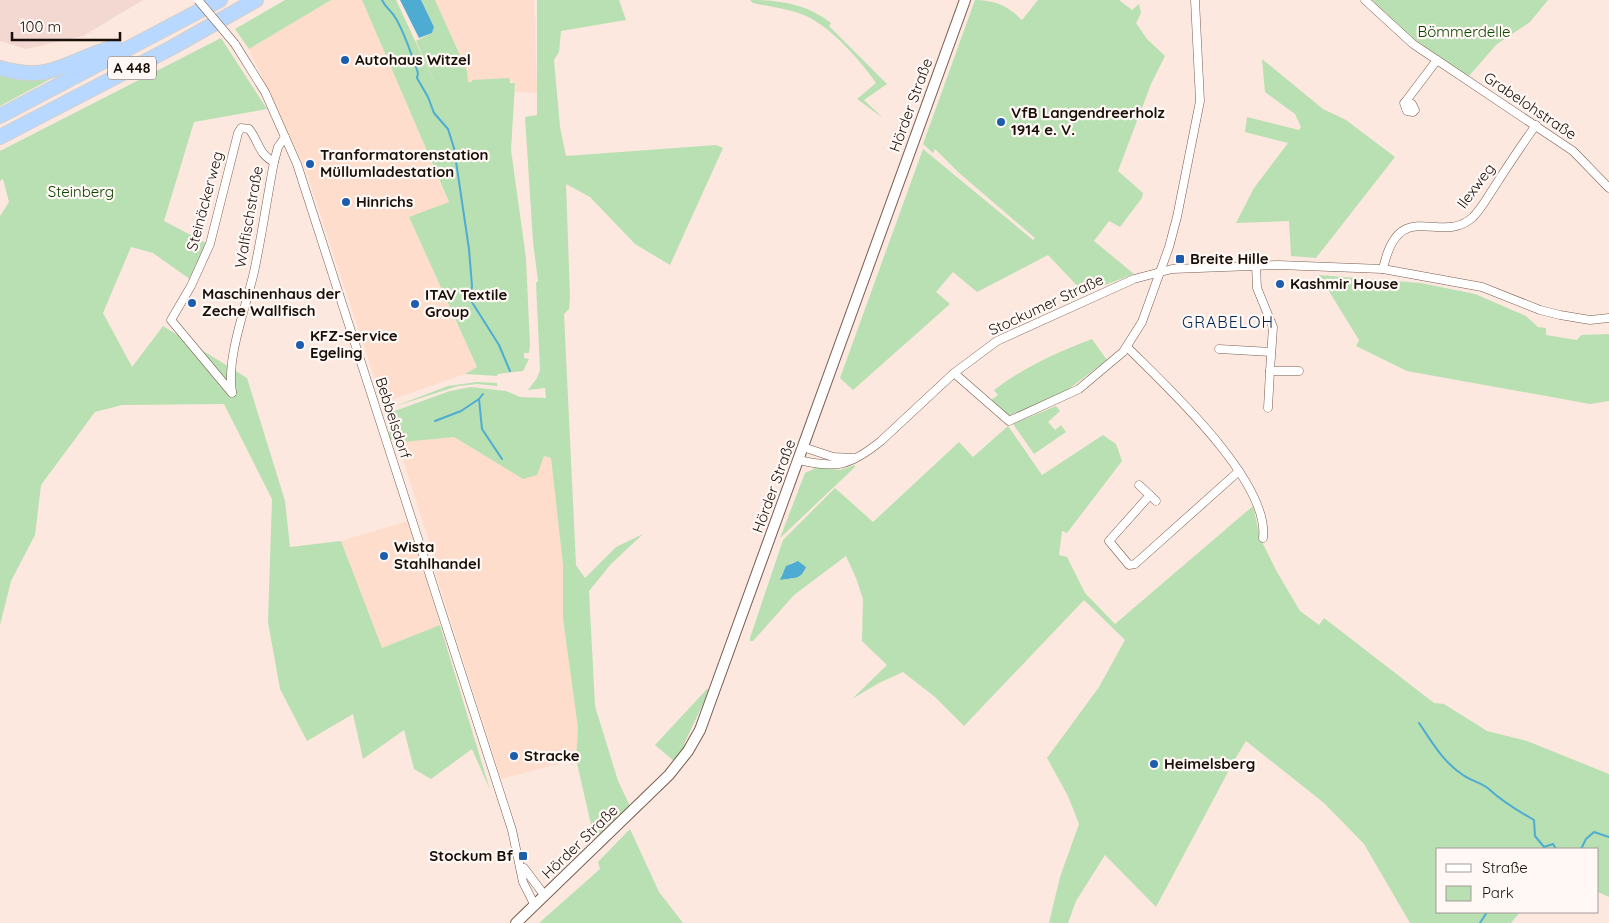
<svg xmlns="http://www.w3.org/2000/svg" width="1609" height="923" viewBox="0 0 1609 923" font-family="Quicksand,sans-serif">
<rect width="100%" height="100%" fill="#fce8de"/>
<polygon fill="#f2d8d1" points="0,0 143,0 83,36 26,49 0,41"/>
<g fill="#feddcc">
<polygon points="331,0 362,0 449,203 409,217 477,368 465,374 391,400 404,442 454,437 523,479 544,456 551,458 563,565 563,619 578,728 576,759 501,779 433,565 436,563 397,441 390,439 388,419 306,171 249,49"/>
<polygon points="423,0 534,0 537,93 515,92 516,87 512,81 503,81 440,93 416,41 439,34"/>
<polygon points="408,521 440,625 382,648 341,541"/>
</g>
<g fill="#b8e0b2" fill-rule="evenodd">
<polygon points="285,0 331,0 249,49 235,29"/>
<polygon points="362,0 396,0 439,92 416,41 432,33 434,27 421,0 435,0 467,71 468,82 472,82 472,80 509,78 510,83 515,83 511,150 526,258 530,346 529,353 524,353 524,358 529,359 523,371 498,374 497,376 465,374 477,367 409,217 449,202"/>
<polygon points="537,0 619,0 626,20 561,31 559,52 554,60 560,127 566,156 716,145 723,148 670,265 635,244 590,197 566,184 570,297 569,309 564,314 576,565 585,578 616,547 643,534 611,564 589,591 595,706 618,781 630,806 596,839 593,833 576,759 578,728 563,619 563,565 551,458 544,456 537,475 523,479 454,437 404,442 390,439 388,419 386,419 389,413 450,391 471,387 506,391 520,397 546,398 545,388 528,390 537,378 540,370 536,283 538,281 533,242 525,117 537,115"/>
<path d="M750,0C780,0 807,4 831,23L829,26L887,84L864,100L883,118L857,99L876,83C861,61 831,27 806,16C789,9 771,7 753,3Z"/>
<path d="M975,0C995,0 1008,6 1022,20L1038,0H1119L1132,10L1139,4L1141,13L1136,23L1147,39L1165,56L1151,84L1118,171L1143,193L1142,198L1120,227L1109,221L1094,241L1134,274L1084,293L1048,255L977,292L953,272L936,292L950,304L853,390L840,378L923,149L1033,240L1035,238L958,172L935,149L933,153L923,144Z"/>
<polygon points="1372,0 1548,0 1530,22 1497,44 1468,77 1413,38"/>
<polygon points="221,38 267,109 194,122 164,221 208,244 191,280 153,253 131,247 103,313 132,367 163,326 247,378 285,501 290,547 341,541 382,648 440,625 490,790 472,749 431,779 414,769 404,730 363,759 353,714 307,741 280,689 268,622 272,499 224,404 122,405 95,412 41,485 35,535 11,581 0,625 0,216 9,202 3,179 0,181 0,151"/>
<polygon points="1262,59 1323,109 1346,120 1395,157 1316,258 1291,256 1289,221 1236,223 1254,188 1288,143 1245,132 1247,117 1299,130 1301,127 1295,114 1265,92"/>
<polygon points="0,71 58,75 0,106"/>
<polygon points="1319,275 1421,283 1475,294 1526,316 1538,327 1546,328 1546,335 1577,340 1581,335 1609,334 1609,401 1590,404 1407,371 1356,346 1359,340"/>
<path d="M1092,339L1107,360L1066,391L1009,416L991,400L998,395L994,390C1024,367 1058,352 1092,339Z"/>
<polygon points="477,382 497,383 497,386 477,384 458,386 393,407 448,386"/>
<polygon points="1056,406 1060,411 1048,422 1055,430 1061,425 1066,432 1034,454 1013,424"/>
<path d="M1008,426L1042,475L1103,435L1116,444L1122,461L1067,533L1062,531L1059,555L1067,557L1085,593L1115,624L1253,506L1260,538L1277,572L1300,611L1319,625L1324,618L1434,703L1444,704L1487,731L1527,741L1609,774V897L1598,892V849H1438V912H1520L1511,923H1410L1364,844L1324,803L1246,741L1235,759L1156,907L1105,855L1076,901L1068,923H1049L1060,877L1079,824L1068,796L1047,758L1099,687L1125,640L1084,600L964,726L935,697L903,672L879,683L852,699L887,665L862,641L863,599L856,578L846,556L794,595L753,641H750V638L783,540L835,488L873,522L959,442L973,457ZM793,562L806,567L804,573L791,579L781,576L787,566Z"/>
<polygon points="855,465 855,467 780,538 805,473 814,469 814,467 840,470"/>
<polygon points="707,689 710,689 684,744 686,746 675,762 655,745"/>
<polygon points="630,829 659,892 683,923 539,923 600,869 598,862"/>
</g>
<g fill="#4eacd3">
<polygon points="400,0 421,0 434,27 432,33 419,38"/>
<path d="M798,561L806,567C801,581 792,577 780,580L786,566Z"/>
</g>
<g fill="none" stroke-linecap="round" stroke-linejoin="round">
<g stroke="#4eacd3" stroke-width="2">
<path d="M382,0C385,6 387,7 391,12C401,21 413,59 418,73L417,78L428,97L434,113L448,129L454,148L469,249L472,286L470,299L499,345L510,371"/>
<polyline points="483,394 479,399 482,429 502,459"/>
<polyline points="435,421 461,411 479,399"/>
<path d="M1419,723C1432,742 1443,762 1463,775C1471,781 1483,783 1490,790C1503,802 1518,811 1534,820L1535,836L1544,847L1553,844L1556,849"/>
<polyline points="1581,849 1586,839 1594,832 1609,837"/>
<polyline points="1480,923 1487,912"/>
</g>
<g stroke="#7a5d4f" stroke-width="9">
<g id="minor">
<polyline points="1365,0 1413,44 1573,151 1609,188"/>
<polyline points="235,44 265,92 297,164 512,830 523,882 535,906"/>
<polyline points="1406,101 1412,104 1415,110 1413,112 1407,111 1404,103 1406,101 1437,60"/>
<polyline points="1256,265 1257,288 1273,327 1270,371 1299,371"/>
<path d="M1383,269C1399,194 1441,247 1473,217C1481,209 1487,198 1493,189C1507,167 1521,146 1536,125"/>
<path d="M1127,347C1165,385 1270,481 1263,538"/>
<polyline points="1219,349 1271,352"/>
<polyline points="954,373 1009,421 1079,389 1123,352 1142,322 1169,247 1177,217 1200,101 1195,0"/>
<path d="M232,392C226,358 246,307 254,272C262,235 267,198 274,162L278,147L285,137"/>
<path d="M232,393L171,320L191,286L210,244L238,133L241,128L249,129C259,141 258,154 274,162"/>
<polyline points="1268,408 1270,371"/>
<polyline points="803,447 833,457 853,458"/>
<path d="M799,460C837,469 850,466 881,441L954,373L997,341L1134,279L1172,269L1278,265L1383,269L1482,287L1540,310L1560,315L1590,320L1609,318"/>
<polyline points="1139,485 1156,501"/>
<polyline points="1150,495 1109,541 1129,565 1135,564 1239,471"/>
<polyline points="524,868 545,896"/>
</g>
</g>
<g stroke="#7a5d4f" stroke-width="12">
<polyline id="secondary" points="516,923 669,775 688,751 700,730 965,0"/>
</g>
<g stroke="#d1cfce" stroke-width="16">
<g id="motorway">
<path d="M0,68C52,84 69,59 115,47"/>
<polyline points="0,116 220,0"/>
<polyline points="0,137 173,47 256,0"/>
</g>
</g>
<use href="#minor" stroke="#fff" stroke-width="8"/>
<use href="#secondary" stroke="#fff" stroke-width="10"/>
<use href="#motorway" stroke="#b9d8ff" stroke-width="14"/>
<g stroke="#7a5d4f" stroke-width="9" stroke-linecap="butt">
<polyline id="minor-bridge" points="198,0 235,44"/>
</g>
<use href="#minor-bridge" stroke="#fff" stroke-width="8"/>
</g>
<g fill="#1c5dad" stroke="#fff8f5" stroke-width="2">
<circle cx="345" cy="60" r="5"/>
<circle cx="1001" cy="122" r="5"/>
<circle cx="310" cy="164" r="5"/>
<circle cx="346" cy="202" r="5"/>
<rect x="1175" y="254" width="10" height="10" rx="2.5"/>
<circle cx="1280" cy="284" r="5"/>
<circle cx="192" cy="303" r="5"/>
<circle cx="415" cy="304" r="5"/>
<circle cx="300" cy="345" r="5"/>
<circle cx="384" cy="556" r="5"/>
<circle cx="514" cy="756" r="5"/>
<circle cx="1154" cy="764" r="5"/>
<rect x="518" y="851" width="10" height="10" rx="2.5"/>
</g>
<g text-anchor="middle" stroke-width="4.5" stroke-linejoin="round" paint-order="stroke">
<rect fill="#fff8f5" stroke="#5f5550" stroke-width="1" x="108" y="56.5" width="48" height="23" rx="4"/>
<g font-size="14" font-weight="bold" fill="#1a0f09">
<text x="132" y="73">A 448</text>
</g>
<g font-size="15" fill="#0b4301" stroke="#fff8f5">
<text x="1464" y="37">Bömmerdelle</text>
<text x="81" y="197">Steinberg</text>
</g>
<g font-size="15" font-weight="bold" fill="#1a0f09" stroke="#fff8f5" text-anchor="start">
<text x="355" y="65">Autohaus Witzel</text>
<text x="1011" y="118">VfB Langendreerholz<tspan x="1011" dy="17">1914 e. V.</tspan></text>
<text x="320" y="160">Tranformatorenstation<tspan x="320" dy="17">Müllumladestation</tspan></text>
<text x="356" y="207">Hinrichs</text>
<text x="1190" y="264">Breite Hille</text>
<text x="1290" y="289">Kashmir House</text>
<text x="202" y="299">Maschinenhaus der<tspan x="202" dy="17">Zeche Wallfisch</tspan></text>
<text x="425" y="300">ITAV Textile<tspan x="425" dy="17">Group</tspan></text>
<text x="310" y="341">KFZ-Service<tspan x="310" dy="17">Egeling</tspan></text>
<text x="394" y="552">Wista<tspan x="394" dy="17">Stahlhandel</tspan></text>
<text x="524" y="761">Stracke</text>
<text x="1164" y="769">Heimelsberg</text>
<text x="513" y="861" text-anchor="end">Stockum Bf</text>
</g>
<g font-size="15" fill="#1a0f09" stroke="#fff8f5">
<text transform="translate(911 105) rotate(-70)" y="5">Hörder Straße</text>
<text transform="translate(1530 106) rotate(34)" y="5">Grabelohstraße</text>
<text transform="translate(1476 186) rotate(-53)" y="5">Ilexweg</text>
<text transform="translate(205 201) rotate(-75)" y="5">Steinäckerweg</text>
<text transform="translate(249 217) rotate(-80)" y="5">Walfischstraße</text>
<text transform="translate(1046 305) rotate(-25)" y="5">Stockumer Straße</text>
<text transform="translate(393 418) rotate(72)" y="5">Bebbelsdorf</text>
<text transform="translate(774 486) rotate(-70)" y="5">Hörder Straße</text>
<text transform="translate(580 842) rotate(-44)" y="5">Hörder Straße</text>
</g>
<g font-size="16" letter-spacing="1" fill="#002759" stroke="#fff8f5">
<text x="1228" y="328">GRABELOH</text>
</g>
</g>
<rect x="1436" y="848" width="162" height="65" fill="#fff8f5" stroke="#a39b97"/>
<rect x="1446" y="864" width="25" height="8" fill="#ffffff" stroke="#a39b97"/>
<text x="1482" y="873" font-size="15" fill="#1a0f09">Straße</text>
<rect x="1446" y="886" width="25" height="15" fill="#b8e0b2" stroke="#a39b97"/>
<text x="1482" y="898" font-size="15" fill="#1a0f09">Park</text>
<path d="M12 32v8h108v-8" fill="none" stroke="#1a0f09" stroke-width="2.5"/>
<text x="20" y="32" font-size="15" fill="#1a0f09" stroke="#fff8f5" stroke-width="4" paint-order="stroke">100 m</text>
</svg>
